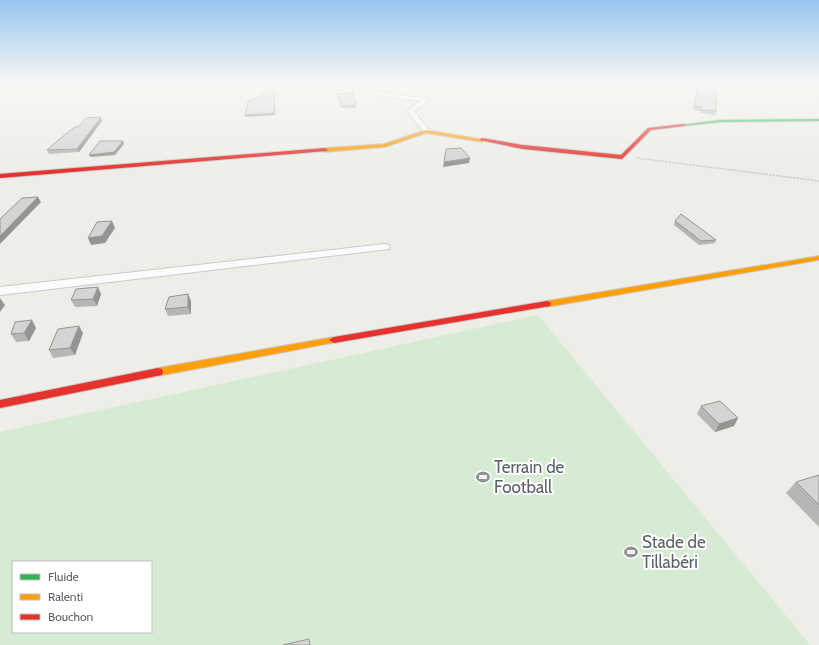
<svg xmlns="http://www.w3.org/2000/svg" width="819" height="645" viewBox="0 0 819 645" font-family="Cabin,sans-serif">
<rect width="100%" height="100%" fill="#eeede8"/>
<path fill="#d6ebd3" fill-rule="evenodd" d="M538,315L810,645H0V432ZM13,562H151V632H13Z"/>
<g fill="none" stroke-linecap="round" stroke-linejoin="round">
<g stroke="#c9c9c9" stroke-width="2">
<g id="street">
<polygon points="311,82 428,99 428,101 414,111 430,131 424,132 407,111 420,101 315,86"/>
<polygon points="385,244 389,245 390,247 389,249 0,295 0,287"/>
</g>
</g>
<g stroke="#cacbca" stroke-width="2">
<polygon id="fast" points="819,119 819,121 721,122 683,126 681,125 721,120"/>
</g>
<g stroke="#cacbca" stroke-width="2">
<g id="slow">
<polygon points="426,130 485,140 482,142 426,133 385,147 325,152 322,150 325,148 384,144"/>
<polygon points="819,256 819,260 547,307 543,304 547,301"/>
<polygon points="334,337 339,340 337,342 158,376 154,375 153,372 154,369 158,368"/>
</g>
</g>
<g stroke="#cacbca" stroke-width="2">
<g id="jam">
<polygon points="683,124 685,124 685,126 651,130 622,159 523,149 479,140 482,138 523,145 621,155 648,128"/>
<polygon points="325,148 328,150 327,151 0,178 0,174"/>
<polygon points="547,301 550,302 551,304 550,306 334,343 329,340 334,337"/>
<polygon points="158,368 162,369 163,372 162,375 0,408 0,400"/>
</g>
</g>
<polyline stroke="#cacfcb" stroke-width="1.5" stroke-dasharray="2.5 1" stroke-linecap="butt" points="637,158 819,181"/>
<use href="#street" fill="#fcfcfc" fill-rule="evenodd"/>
<use href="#fast" fill="#30b455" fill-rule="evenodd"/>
<use href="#slow" fill="#ff9f0a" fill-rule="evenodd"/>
<use href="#jam" fill="#e5322d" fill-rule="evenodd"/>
</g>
<g fill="#b7b6b5">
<polygon points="702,82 732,82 731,86 716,85 716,111 715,115 700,113 701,111 693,110 697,88 698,85 702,85"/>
<polygon points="338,94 356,105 356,108 342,108"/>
<polygon points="102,121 79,152 49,154 47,150 78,127"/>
<polygon points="675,221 716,240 715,243 699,245 674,225"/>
<polygon points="101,294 97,306 75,307 71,300"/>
<polygon points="191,301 191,314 168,316 165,309"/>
<polygon points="36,328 29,341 16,342 11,334"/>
<polygon points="83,333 75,355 53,358 49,350"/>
<polygon points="701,406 734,426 715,432 697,414"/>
<polygon points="819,475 819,527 786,493 796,482"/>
</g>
<g fill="#959493">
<polygon points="274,89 275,115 246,117 245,115"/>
<polygon points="101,117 102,121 79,152 77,149"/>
<polygon points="123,141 124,144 115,155 91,157 89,155"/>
<polygon points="470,158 469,163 443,167 444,162"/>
<polygon points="38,197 41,202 0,244 0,236"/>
<polygon points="112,221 115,228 105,243 91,245 88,238"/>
<polygon points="98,287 101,294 97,306 93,299"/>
<polygon points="188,294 191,301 191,314 188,307"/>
<polygon points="0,298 5,305 0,312"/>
<polygon points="32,320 36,328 29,341 24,333"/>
<polygon points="79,326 83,333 75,355 70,348"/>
<polygon points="738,418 734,426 715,432 719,424"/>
</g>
<g fill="#d5d4d2" stroke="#959493">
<polygon points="703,82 716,82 716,111 701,110 702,107 694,106 698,85 702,85"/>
<polygon points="274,89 275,113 245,115 248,102"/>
<polygon points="353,93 356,105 341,106 338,94"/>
<polygon points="101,117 77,149 47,150 62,137 75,127 78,127 86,118"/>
<polygon points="100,141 123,141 114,152 89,155"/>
<polygon points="461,148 470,158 444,162 446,149"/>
<polygon points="38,197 0,236 0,219 22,198"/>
<polygon points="681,214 716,240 701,241 675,221"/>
<polygon points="112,221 102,236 88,238 97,222"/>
<polygon points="98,287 93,299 71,300 76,289"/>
<polygon points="188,294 188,307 165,309 169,297"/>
<polygon points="32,320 24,333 11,334 15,322"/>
<polygon points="79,326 70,348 49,350 58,329"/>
<polygon points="720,401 738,418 719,424 701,406"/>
<polygon points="819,475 819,505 796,482"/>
<polygon points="309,639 310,645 283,645"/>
</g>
<linearGradient id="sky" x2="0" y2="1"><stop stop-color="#96c6ee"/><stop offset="0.48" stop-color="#f7f7f5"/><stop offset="1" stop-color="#f7f7f5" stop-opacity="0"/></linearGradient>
<rect width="819" height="172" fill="url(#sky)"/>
<defs>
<g id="stadium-bare" transform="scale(1.08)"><path d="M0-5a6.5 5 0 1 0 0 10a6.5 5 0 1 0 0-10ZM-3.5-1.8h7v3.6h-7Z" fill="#909394" stroke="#fff" stroke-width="2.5" paint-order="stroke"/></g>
</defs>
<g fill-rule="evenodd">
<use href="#stadium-bare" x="483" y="477"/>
<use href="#stadium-bare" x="631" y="552"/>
</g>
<g text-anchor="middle" stroke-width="4" stroke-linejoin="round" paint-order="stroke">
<g font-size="17" fill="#5d6267" stroke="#fff" text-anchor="start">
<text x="494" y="473">Terrain de<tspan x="494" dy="20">Football</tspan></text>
<text x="642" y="548">Stade de<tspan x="642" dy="20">Tillabéri</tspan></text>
</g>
</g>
<rect x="12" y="561" width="140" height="72" fill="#ffffff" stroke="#bec0c2"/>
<rect x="20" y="574" width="20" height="6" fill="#30b455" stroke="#bec0c2"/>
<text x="48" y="581" font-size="12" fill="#5d6267">Fluide</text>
<rect x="20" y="594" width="20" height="6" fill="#ff9f0a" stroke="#bec0c2"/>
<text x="48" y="601" font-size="12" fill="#5d6267">Ralenti</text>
<rect x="20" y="614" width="20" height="6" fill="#e5322d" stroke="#bec0c2"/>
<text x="48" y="621" font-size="12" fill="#5d6267">Bouchon</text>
</svg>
